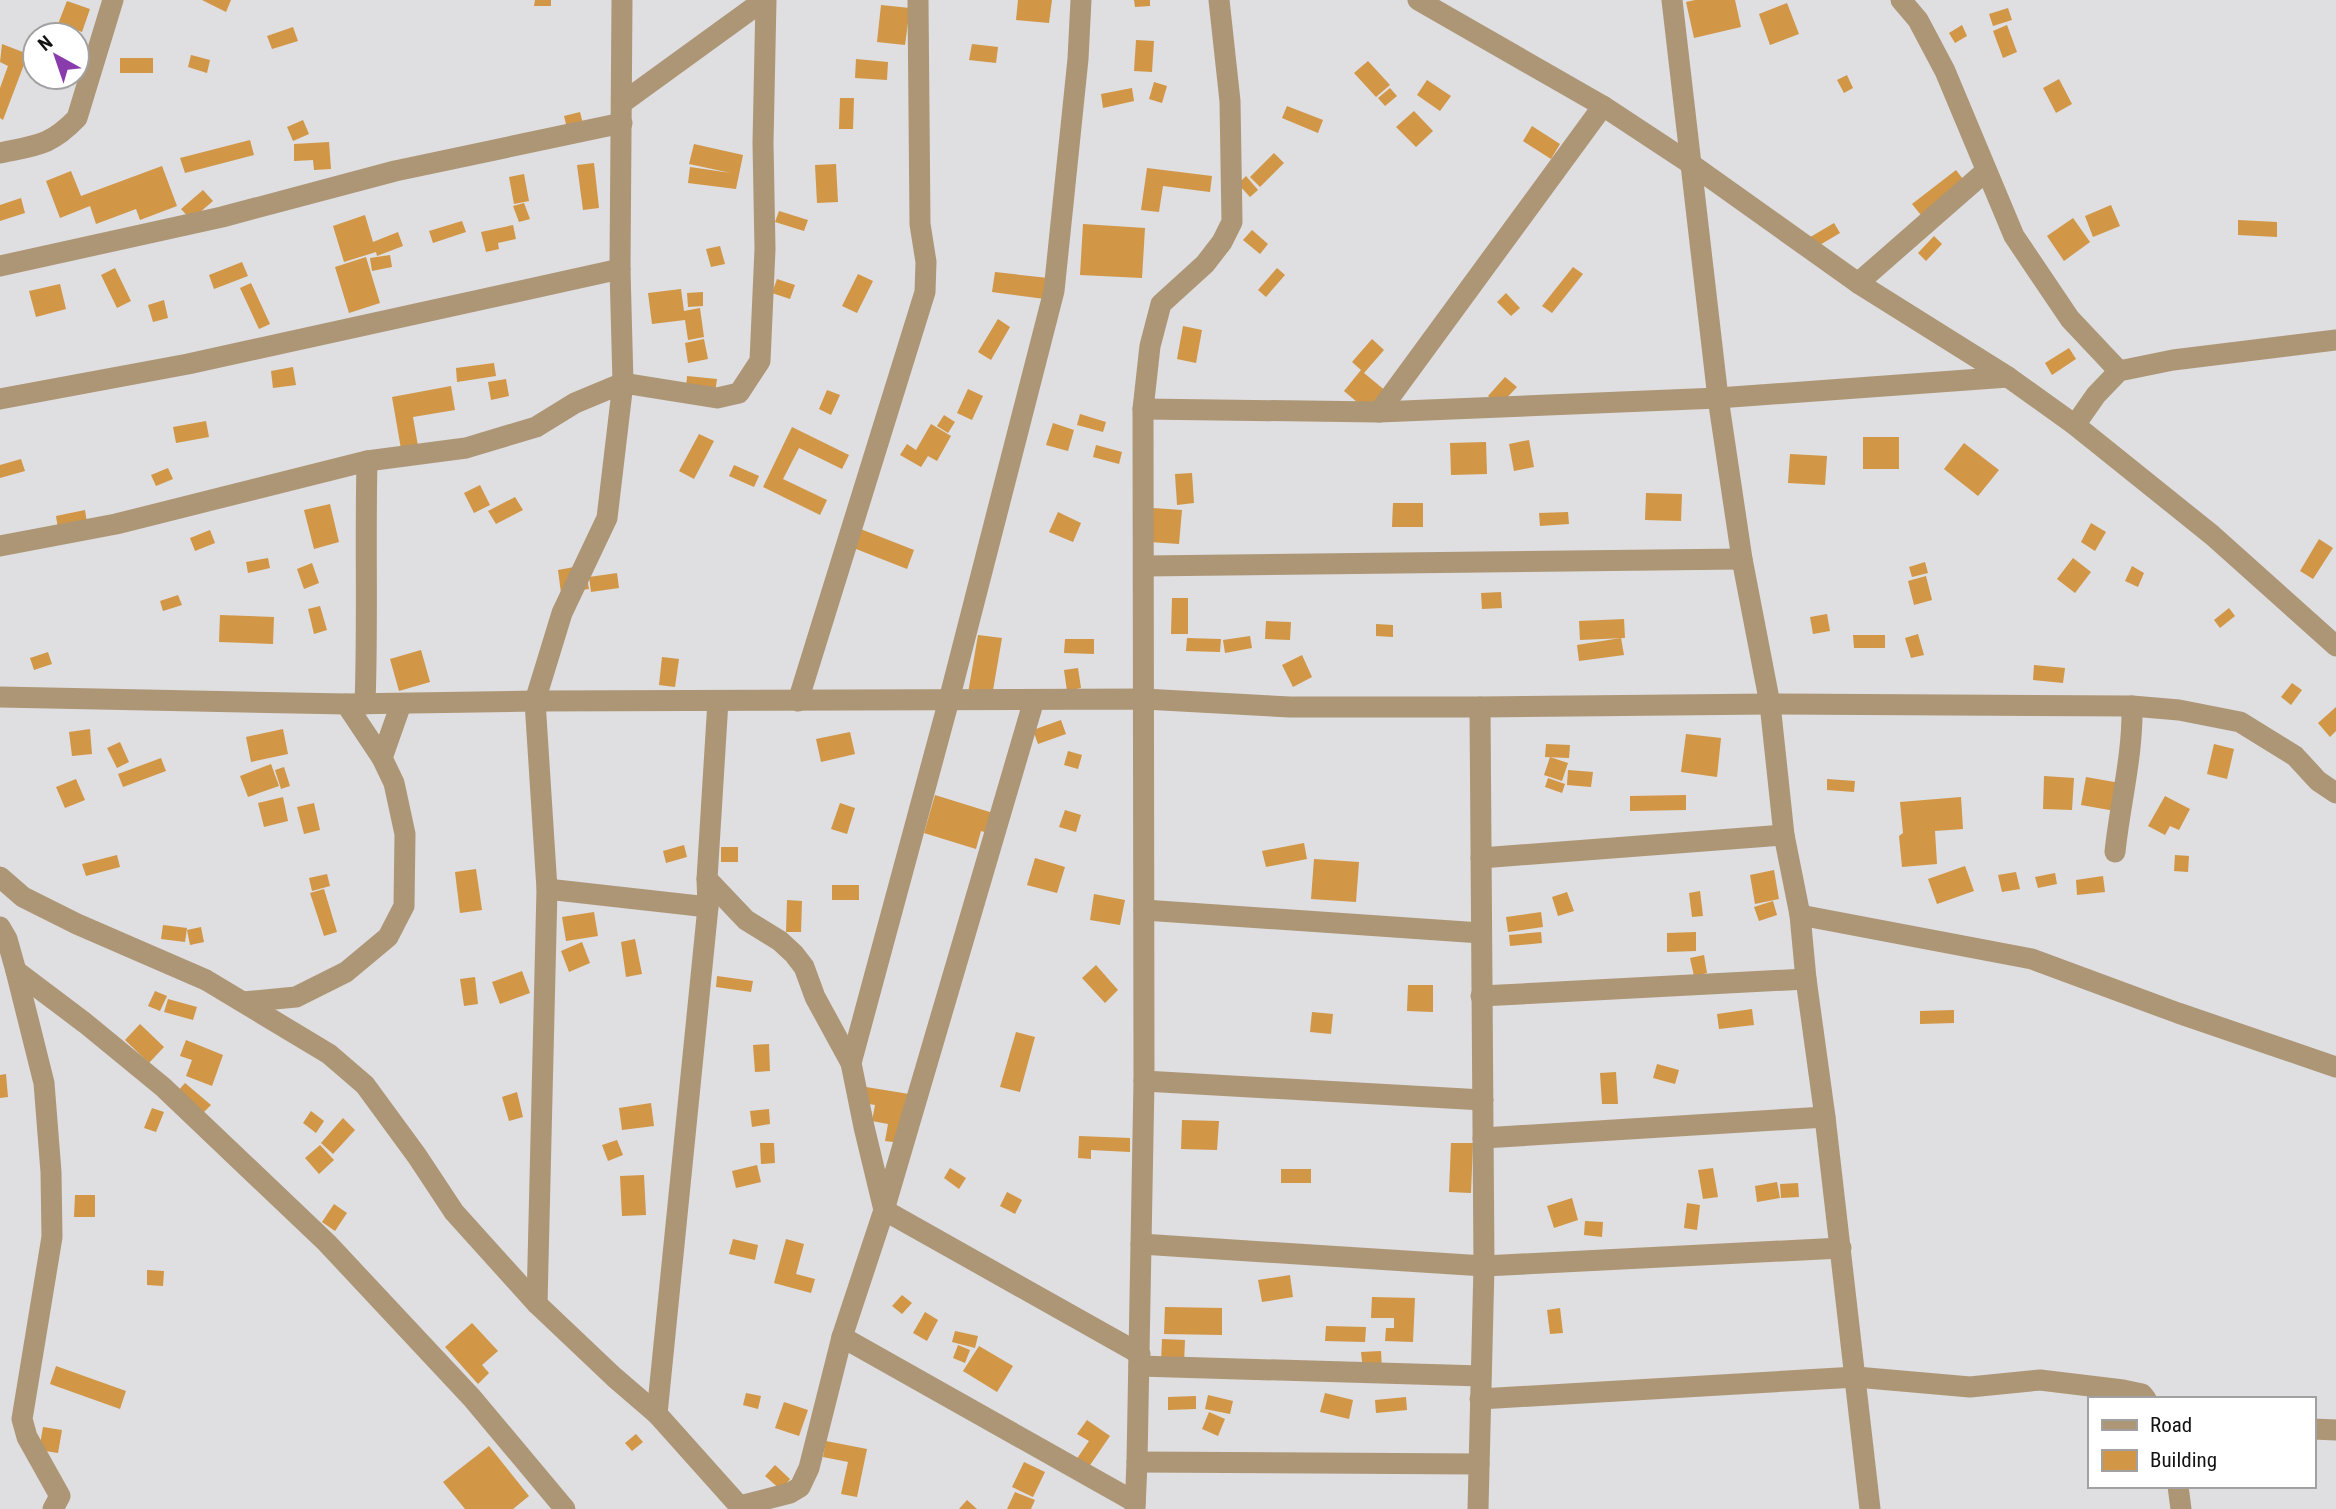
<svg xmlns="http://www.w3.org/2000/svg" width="2336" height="1509" viewBox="0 0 2336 1509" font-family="'Roboto Condensed',sans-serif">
<rect width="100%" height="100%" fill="#dfdee0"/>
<g fill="#d19646">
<polygon points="202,0 231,0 226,12"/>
<polygon points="535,0 551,0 551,6 534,6"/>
<polygon points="1018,0 1052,0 1049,23 1016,20"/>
<polygon points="1134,0 1150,0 1150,6 1135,7"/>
<polygon points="1695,0 1735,0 1741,27 1694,38 1686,2"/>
<polygon points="67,1 90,9 82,32 58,24"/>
<polygon points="1787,3 1799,34 1770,45 1759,14"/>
<polygon points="881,5 910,8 905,45 877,42"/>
<polygon points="2008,8 2012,20 1993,26 1989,14"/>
<polygon points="1962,25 1967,36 1955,43 1949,33"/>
<polygon points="2007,25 2017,52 2003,58 1993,31"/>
<polygon points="293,27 298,41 272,49 267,36"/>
<polygon points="1136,40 1154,41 1152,72 1134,71"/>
<polygon points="2,44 28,54 3,120 0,118 0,88 8,66 0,62"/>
<polygon points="972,44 998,47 996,63 969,60"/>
<polygon points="191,55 210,60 207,73 188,67"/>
<rect x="120" y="58" width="33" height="15"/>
<polygon points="856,59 888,62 887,80 855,78"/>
<polygon points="1368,61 1390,85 1376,97 1354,73"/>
<polygon points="1847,75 1853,88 1844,93 1837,80"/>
<polygon points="2059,79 2072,104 2056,113 2043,88"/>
<polygon points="1427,80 1451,96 1440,111 1417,95"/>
<polygon points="1154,82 1167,86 1162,103 1149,99"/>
<polygon points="1132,88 1134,101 1103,108 1101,94"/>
<polygon points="1390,88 1397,96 1385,106 1378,98"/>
<polygon points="840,98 854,98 853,129 839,129"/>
<polygon points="1287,106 1323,120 1318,133 1282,118"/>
<polygon points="1414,111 1433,131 1416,147 1396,127"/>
<polygon points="580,112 584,128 568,132 564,116"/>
<polygon points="303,120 309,134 293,141 287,127"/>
<polygon points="1532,126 1560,144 1551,159 1523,141"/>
<polygon points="250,140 254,155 185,173 180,158"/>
<polygon points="329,142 331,169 314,170 313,160 294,161 294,144"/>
<polygon points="694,144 743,155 736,189 688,183 690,167 731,173 689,164"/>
<polygon points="1274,153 1284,163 1260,187 1250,177"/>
<polygon points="594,163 599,208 583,210 577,165"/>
<polygon points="836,164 838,202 817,203 815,165"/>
<polygon points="162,166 177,206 140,220 136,209 96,224 90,206 60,218 46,181 71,171 81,196"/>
<polygon points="1147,168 1212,176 1210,192 1163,186 1159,212 1141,210"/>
<polygon points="1956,170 1969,187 1925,220 1912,204"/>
<polygon points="524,174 529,201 514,204 509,177"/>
<polygon points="1246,176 1258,190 1250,197 1238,184"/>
<polygon points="203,190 213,201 191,220 181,209"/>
<polygon points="21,198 25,213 0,221 0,205"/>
<polygon points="524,203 530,219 519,222 513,206"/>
<polygon points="2111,205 2120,226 2093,237 2085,216"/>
<polygon points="779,211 808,220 804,231 775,222"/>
<polygon points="365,215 373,242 398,232 403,246 377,256 376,252 344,262 333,226"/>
<polygon points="2073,218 2090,242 2064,261 2047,236"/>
<polygon points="2238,220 2277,222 2277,237 2238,235"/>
<polygon points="462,221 466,232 433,243 429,231"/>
<polygon points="1834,223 1840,233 1813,249 1807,239"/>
<polygon points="1083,224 1145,228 1142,278 1080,275"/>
<polygon points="513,225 516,239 498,243 499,249 486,252 481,232"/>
<polygon points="1252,230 1268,244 1260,254 1243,240"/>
<polygon points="1934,236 1942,244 1926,261 1918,253"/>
<polygon points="720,246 725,264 711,267 706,249"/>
<polygon points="390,255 392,267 372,271 370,258"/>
<polygon points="366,257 380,303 349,313 335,267"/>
<polygon points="242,262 248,276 214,289 209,275"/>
<polygon points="1573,267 1583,274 1552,313 1542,306"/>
<polygon points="115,268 131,301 117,308 101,275"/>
<polygon points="1277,268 1285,275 1266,297 1258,290"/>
<polygon points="995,272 1048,278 1045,299 992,292"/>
<polygon points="858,274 873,281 857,313 842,306"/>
<polygon points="777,279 795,285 790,299 772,293"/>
<polygon points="251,283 270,324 259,329 240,288"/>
<polygon points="60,284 66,309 36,317 29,291"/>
<polygon points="681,289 684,311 700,308 704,337 688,340 685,320 652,324 648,293"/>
<polygon points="703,292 703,306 688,307 687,293"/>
<polygon points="1506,293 1520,308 1511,316 1497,302"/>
<polygon points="164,300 168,318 153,322 148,305"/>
<polygon points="998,319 1010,327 991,360 978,352"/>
<polygon points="1183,326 1202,330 1196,363 1177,359"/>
<polygon points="704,339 708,359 688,363 685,343"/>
<polygon points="1372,339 1384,350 1364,373 1387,392 1370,413 1344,391 1361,370 1352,362"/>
<polygon points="2069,348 2076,359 2052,375 2045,363"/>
<polygon points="494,363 496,376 457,382 456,368"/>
<polygon points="293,367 296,385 273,388 271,371"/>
<polygon points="687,376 717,379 715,393 686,390"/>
<polygon points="1505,377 1517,387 1499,406 1488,396"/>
<polygon points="506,379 509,396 491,400 488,382"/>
<polygon points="451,386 455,410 413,417 418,446 401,449 392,397"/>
<polygon points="968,389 983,396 972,420 957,413"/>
<polygon points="827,390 840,395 831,415 819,409"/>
<polygon points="1080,414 1106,422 1103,432 1077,425"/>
<polygon points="944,415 955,422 948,433 937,426"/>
<polygon points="206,421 209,437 176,443 173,427"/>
<polygon points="1053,423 1074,430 1068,451 1046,445"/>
<polygon points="931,424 951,436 937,461 928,456 921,467 900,455 907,444 916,450"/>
<polygon points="792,427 849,455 842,469 799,448 783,479 827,500 820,515 763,487"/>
<polygon points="699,434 714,441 694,479 679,471"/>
<rect x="1863" y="437" width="36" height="32"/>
<polygon points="1529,440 1534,467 1514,471 1509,444"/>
<polygon points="1486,442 1487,474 1451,475 1450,443"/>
<polygon points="1964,443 1999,470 1978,496 1944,469"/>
<polygon points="1096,445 1122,452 1119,464 1093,457"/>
<polygon points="1790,454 1827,456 1825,485 1788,483"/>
<polygon points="21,459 25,471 0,478 0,465"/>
<polygon points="734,465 759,476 754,487 729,476"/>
<polygon points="168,468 173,479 156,486 151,475"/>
<polygon points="1192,473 1194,503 1177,505 1175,474"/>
<polygon points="480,485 490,505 474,513 464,493"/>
<polygon points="1646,493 1682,494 1681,521 1645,520"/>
<polygon points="515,497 523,510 496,524 488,511"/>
<polygon points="1393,503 1423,503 1423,527 1392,527"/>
<polygon points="330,504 339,542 314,549 304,510"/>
<polygon points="1153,508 1182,510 1179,544 1150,542"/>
<polygon points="85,510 87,523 58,529 56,516"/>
<polygon points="1058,512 1081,523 1073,542 1049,532"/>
<polygon points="1568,512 1569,524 1540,526 1539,513"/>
<polygon points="2091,523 2106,532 2095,551 2081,542"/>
<polygon points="858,528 914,550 907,569 851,547"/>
<polygon points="210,530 215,543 195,551 190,538"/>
<polygon points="2319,539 2333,548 2313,579 2300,571"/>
<polygon points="268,558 270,568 248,573 246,562"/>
<polygon points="2073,558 2091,572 2075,593 2057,579"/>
<polygon points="1925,562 1928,573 1912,577 1909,567"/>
<polygon points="312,563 319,583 304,589 297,569"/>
<polygon points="585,565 589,589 561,593 558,570"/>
<polygon points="2132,566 2144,573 2138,587 2125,581"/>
<polygon points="617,573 619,588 591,592 589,577"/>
<polygon points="1926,576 1932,600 1914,605 1908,581"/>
<polygon points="1501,592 1502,608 1482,609 1481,593"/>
<polygon points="178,595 182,605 163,611 160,601"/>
<polygon points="1172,598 1188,598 1188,634 1171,634"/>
<polygon points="320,606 327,630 314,634 308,609"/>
<polygon points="2229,608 2235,616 2220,628 2214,620"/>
<polygon points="1827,614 1830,631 1813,634 1810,617"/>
<polygon points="220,615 274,617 273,644 219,642"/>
<polygon points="1624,619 1625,638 1580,640 1579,621"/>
<polygon points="1266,621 1291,622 1290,640 1265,639"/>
<polygon points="1376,624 1393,625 1393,637 1376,636"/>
<polygon points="1918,634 1924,655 1911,658 1905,638"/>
<polygon points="978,635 1002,638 992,696 968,693"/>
<polygon points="1853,635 1885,635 1885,648 1854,648"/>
<polygon points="1250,636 1252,648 1225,653 1223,640"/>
<polygon points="1187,638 1221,639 1220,652 1186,651"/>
<polygon points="1621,638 1624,655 1579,661 1577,645"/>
<polygon points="1065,639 1094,639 1094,654 1064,653"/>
<polygon points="421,650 430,682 399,691 390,659"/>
<polygon points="48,652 52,664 34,670 30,658"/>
<polygon points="1302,655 1312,677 1293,687 1282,665"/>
<polygon points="662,657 679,659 675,687 659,685"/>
<polygon points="2034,665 2065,668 2063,683 2033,680"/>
<polygon points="1078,668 1081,688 1067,691 1064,670"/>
<polygon points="2292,683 2302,690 2291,705 2281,697"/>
<polygon points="2336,707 2336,731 2330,737 2318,723"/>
<polygon points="1061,720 1066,734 1038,744 1033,730"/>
<polygon points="90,729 92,754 72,756 69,732"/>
<polygon points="283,729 288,754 251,762 246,737"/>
<polygon points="850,732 855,754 821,762 816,739"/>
<polygon points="1686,734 1721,738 1717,777 1681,772"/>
<polygon points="120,742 129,762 117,768 107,748"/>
<polygon points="1546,744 1570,745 1569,758 1545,757"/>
<polygon points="2214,744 2234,749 2227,779 2207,774"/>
<polygon points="1068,751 1082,755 1078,769 1064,765"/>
<polygon points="1550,757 1568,763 1562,781 1544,775"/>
<polygon points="161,758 166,771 123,787 118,774"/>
<polygon points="271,764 279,786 248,797 240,776"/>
<polygon points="284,767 290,786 281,789 275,770"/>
<polygon points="1568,770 1593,772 1591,787 1567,785"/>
<polygon points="2044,776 2074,778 2072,810 2043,809"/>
<polygon points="2086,777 2120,783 2115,811 2081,805"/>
<polygon points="1548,778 1565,784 1562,793 1545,787"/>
<polygon points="76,779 85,800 65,808 56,787"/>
<polygon points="1827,779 1855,781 1854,792 1827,790"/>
<polygon points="935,795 993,813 987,833 981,831 976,849 924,833"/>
<polygon points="1686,795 1686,810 1630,811 1630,796"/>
<polygon points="2165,796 2190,809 2179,830 2170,826 2165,835 2148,826"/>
<polygon points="283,797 288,821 264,827 258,803"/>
<polygon points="1961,797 1963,829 1935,831 1937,864 1902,867 1899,836 1903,833 1900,802"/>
<polygon points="314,803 320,830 304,834 297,807"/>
<polygon points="840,803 855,808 847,834 831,829"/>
<polygon points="1065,810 1081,815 1076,832 1059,827"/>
<polygon points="1304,843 1307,859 1266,867 1262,851"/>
<polygon points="684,845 687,857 666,863 663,851"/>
<rect x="721" y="847" width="17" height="15"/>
<polygon points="117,855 120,867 86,876 82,864"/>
<polygon points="2175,855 2189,856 2188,872 2174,871"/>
<polygon points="1035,858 1065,867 1057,893 1027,885"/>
<polygon points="1314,859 1359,862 1356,902 1311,899"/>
<polygon points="1965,866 1974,891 1937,904 1928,879"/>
<polygon points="476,869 482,910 460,913 455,872"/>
<polygon points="1774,870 1779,899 1755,904 1750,875"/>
<polygon points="2016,872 2020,889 2002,892 1998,875"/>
<polygon points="2055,873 2057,884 2038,888 2035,877"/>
<polygon points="327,874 330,886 312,891 309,878"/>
<polygon points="2103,876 2105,892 2077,895 2076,880"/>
<rect x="832" y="885" width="27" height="15"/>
<polygon points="324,889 337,932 324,936 310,893"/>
<polygon points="1700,891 1703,916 1692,917 1689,893"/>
<polygon points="1567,892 1574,911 1558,916 1552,897"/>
<polygon points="1094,894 1125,900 1120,925 1090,920"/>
<polygon points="787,900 802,901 801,932 786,932"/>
<polygon points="1773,901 1777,915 1759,921 1754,907"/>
<polygon points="594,912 598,936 566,941 562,917"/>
<polygon points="1541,912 1543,927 1508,932 1506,917"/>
<polygon points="163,925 187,928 185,942 161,939"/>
<polygon points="201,927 204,942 190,945 187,930"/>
<polygon points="1541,932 1542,943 1510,946 1509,935"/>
<polygon points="1696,932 1696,951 1667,952 1667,933"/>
<polygon points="635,939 642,974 626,977 621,942"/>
<polygon points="582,942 590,963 569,972 561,951"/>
<polygon points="1704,955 1707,973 1694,976 1690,958"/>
<polygon points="1096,965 1118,990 1105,1003 1082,978"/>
<polygon points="522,971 530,993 500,1004 492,982"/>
<polygon points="717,976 753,981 751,992 716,987"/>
<polygon points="475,977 478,1004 464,1006 460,979"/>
<polygon points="1408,985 1433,985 1433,1012 1407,1011"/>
<polygon points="155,991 167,996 160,1011 148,1006"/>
<polygon points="168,999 197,1007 193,1020 164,1012"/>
<polygon points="1752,1009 1754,1025 1719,1029 1717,1014"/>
<polygon points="1954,1010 1954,1023 1920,1024 1920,1011"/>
<polygon points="1312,1012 1333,1014 1331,1034 1310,1032"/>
<polygon points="140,1024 164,1047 149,1063 125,1040"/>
<polygon points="1016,1032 1035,1037 1020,1092 1000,1087"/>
<polygon points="186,1040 223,1055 212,1086 186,1076 192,1060 180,1056"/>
<polygon points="769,1044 770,1071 755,1072 753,1045"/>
<polygon points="1657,1064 1679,1070 1675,1084 1653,1078"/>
<polygon points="1616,1072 1618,1104 1602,1104 1600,1073"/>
<polygon points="6,1074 8,1097 0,1098 0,1075"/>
<polygon points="185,1083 211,1105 203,1113 177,1092"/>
<polygon points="866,1087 909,1094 901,1143 885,1141 888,1124 872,1121 875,1105 863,1103"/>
<polygon points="517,1092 523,1117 509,1121 502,1097"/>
<polygon points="651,1103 654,1126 622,1130 619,1108"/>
<polygon points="152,1108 164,1112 156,1132 144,1128"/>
<polygon points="769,1109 770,1124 752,1127 750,1111"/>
<polygon points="311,1111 324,1121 316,1133 303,1123"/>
<polygon points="343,1118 355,1130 333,1154 321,1143"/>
<polygon points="1182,1120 1219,1121 1217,1150 1181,1149"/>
<polygon points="1079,1136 1130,1138 1130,1152 1091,1150 1091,1159 1078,1158"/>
<polygon points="617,1140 623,1155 608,1161 602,1145"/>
<polygon points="760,1143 774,1143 775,1163 761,1164"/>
<polygon points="1451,1143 1473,1143 1471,1193 1449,1192"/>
<polygon points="320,1145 334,1160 319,1174 305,1158"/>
<polygon points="757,1165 761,1182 736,1188 732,1171"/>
<polygon points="950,1168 966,1178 959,1189 944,1178"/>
<polygon points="1713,1168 1718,1197 1703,1199 1698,1170"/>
<rect x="1281" y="1169" width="30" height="14"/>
<polygon points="644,1175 646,1215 622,1216 620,1176"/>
<polygon points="1777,1182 1780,1198 1757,1202 1755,1186"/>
<polygon points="1798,1183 1799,1197 1781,1198 1780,1184"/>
<polygon points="1007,1192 1022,1200 1015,1214 1000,1206"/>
<polygon points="75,1195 95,1195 95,1217 74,1217"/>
<polygon points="1572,1198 1578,1220 1554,1228 1547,1206"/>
<polygon points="1687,1203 1700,1205 1697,1230 1684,1228"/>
<polygon points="334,1204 347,1213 335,1231 322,1222"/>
<polygon points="1585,1221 1603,1222 1602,1237 1584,1235"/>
<polygon points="733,1239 758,1245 755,1260 729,1254"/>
<polygon points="786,1239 804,1244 796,1274 815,1279 811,1293 774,1283"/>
<polygon points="147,1270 164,1271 163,1286 147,1285"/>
<polygon points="1290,1275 1293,1297 1262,1302 1258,1280"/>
<polygon points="902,1295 912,1303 902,1314 892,1306"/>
<polygon points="1372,1297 1415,1298 1413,1342 1385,1341 1386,1328 1394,1328 1394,1318 1371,1318"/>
<polygon points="1165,1307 1222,1308 1222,1335 1164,1334"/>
<polygon points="1560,1308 1563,1333 1550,1334 1547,1310"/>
<polygon points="925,1312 938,1320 927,1341 913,1333"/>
<polygon points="472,1323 498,1351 482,1365 489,1373 478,1384 445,1347"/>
<polygon points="1326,1326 1366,1327 1365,1342 1325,1341"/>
<polygon points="955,1331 978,1336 975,1348 952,1342"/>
<polygon points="1162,1339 1185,1340 1184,1364 1161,1363"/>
<polygon points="958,1345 970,1350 965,1363 953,1358"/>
<polygon points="979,1346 1013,1366 997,1392 963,1371"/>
<polygon points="1381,1351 1382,1369 1363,1370 1361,1352"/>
<polygon points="56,1366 126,1391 120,1409 50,1384"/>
<polygon points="746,1393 761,1396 758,1409 743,1405"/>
<polygon points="1325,1393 1353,1400 1349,1419 1320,1412"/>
<polygon points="1208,1395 1233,1401 1230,1414 1205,1409"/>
<polygon points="1196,1396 1196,1409 1168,1410 1168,1397"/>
<polygon points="1406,1397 1407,1410 1376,1413 1375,1400"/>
<polygon points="784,1402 808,1410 799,1436 775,1428"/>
<polygon points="1209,1412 1225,1419 1218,1436 1202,1429"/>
<polygon points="1087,1420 1110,1436 1088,1468 1076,1460 1089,1441 1077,1434"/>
<polygon points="43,1427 62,1430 58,1453 39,1450"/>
<polygon points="636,1434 643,1442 632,1451 625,1443"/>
<polygon points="826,1441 867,1449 857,1497 841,1494 848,1462 823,1457"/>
<polygon points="489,1446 529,1496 513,1509 465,1509 443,1482"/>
<polygon points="1024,1462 1045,1472 1033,1497 1012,1487"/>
<polygon points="775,1465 790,1479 781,1490 765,1476"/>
<polygon points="1015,1492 1035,1500 1031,1509 1007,1509"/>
<polygon points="967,1500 977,1509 959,1509"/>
</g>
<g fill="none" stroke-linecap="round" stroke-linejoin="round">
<g stroke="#ad9675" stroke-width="21">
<polyline points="1081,0 1078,59 1054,291 949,700 851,1063 864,1127 884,1210 1140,1354"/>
<polyline points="1418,0 1603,106 1691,164 1858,283 2008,377 2075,425 2212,535 2336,646"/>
<polyline points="1672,0 1718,398 1742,559 1770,704 1784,835 1800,915 1806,979 1825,1117 1870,1509"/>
<polyline points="1901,0 1918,20 1945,71 2014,236 2070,319 2119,371"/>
<polyline points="622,103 764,0"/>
<path d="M0,153C37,145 50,146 77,118L113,0"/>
<polyline points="0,266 222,217 395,171 622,123"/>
<polyline points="1858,283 1986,171"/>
<polyline points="0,399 188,364 620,269"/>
<polyline points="1143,409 1379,412 1718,398 2008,377"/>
<polyline points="1379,412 1603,106"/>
<polyline points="2075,425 2096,395 2119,371 2173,360 2336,340"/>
<polyline points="0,546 116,524 367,461 466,448 536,427 575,403 623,383 717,398 739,393 760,361 765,249 763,143 766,0"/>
<polyline points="1144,566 1742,559"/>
<polyline points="0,697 346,704 535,701 1144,699 1290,707 1480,707 1770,704 2132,706 2179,710 2240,722 2295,756 2318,781 2336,793"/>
<polyline points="798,701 925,292 926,262 920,224 918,0"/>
<path d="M365,704C368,623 365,542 367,461"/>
<polyline points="382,758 401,704"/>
<path d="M2115,852C2120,803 2133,756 2132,706"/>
<polyline points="1481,858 1784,835"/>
<polyline points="0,877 23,897 77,924 206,980 329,1054 365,1085 417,1156 454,1212 537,1304 614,1377 657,1414 742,1509"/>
<polyline points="707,879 746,920 780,941 794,954 804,967 815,997 851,1063"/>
<polyline points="547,889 708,907"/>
<polyline points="1144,910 1481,933"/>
<polyline points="1800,915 2032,959 2178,1013 2336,1067"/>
<polyline points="0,927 7,939 16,971 44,1083 51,1172 52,1237 22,1419 27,1437 60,1496 53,1509"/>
<polyline points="16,971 85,1023 163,1087 327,1243 472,1398 565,1509"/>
<polyline points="1481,996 1806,979"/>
<polyline points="243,1002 296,997 346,972 388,937 404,906 405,834 394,783 382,758 346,704"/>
<polyline points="1144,1081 1483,1100"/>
<polyline points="1483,1138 1825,1117"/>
<polyline points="1141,1244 1484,1266 1841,1248"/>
<polyline points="537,1304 547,889 535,701 562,613 607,518 623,383 620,269 622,0"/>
<polyline points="842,1337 1135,1502"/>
<polyline points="1139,1366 1481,1376"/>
<polyline points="1480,1399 1856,1377 1970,1387 2040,1380 2123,1390 2142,1394 2146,1399"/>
<polyline points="657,1414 708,907 707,879 718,701"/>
<polyline points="2313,1429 2336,1430"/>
<polyline points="1137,1462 1479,1464"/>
<polyline points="2178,1486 2181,1509"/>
<polyline points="740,1506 790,1493 800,1487 809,1468 842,1337 884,1210 1034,700"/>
<polyline points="1135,1509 1137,1462 1144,1081 1143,409 1150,346 1161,304 1205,264 1222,242 1232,222 1230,101 1219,0"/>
<polyline points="1478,1509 1484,1266 1480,707"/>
</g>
</g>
<rect x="2088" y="1397" width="228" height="91" fill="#ffffff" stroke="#a1a1a1" stroke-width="2"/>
<rect x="2102" y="1420" width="35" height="10" fill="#ad9675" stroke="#a1a1a1" stroke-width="2"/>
<text x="2150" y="1432" font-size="21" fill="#131314">Road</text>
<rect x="2102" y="1450" width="35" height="21" fill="#d19646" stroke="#a1a1a1" stroke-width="2"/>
<text x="2150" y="1467" font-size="21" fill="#131314">Building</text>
<g transform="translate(56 56) rotate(320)"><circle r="33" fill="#ffffff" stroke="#a1a1a1" stroke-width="2"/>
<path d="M0-5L12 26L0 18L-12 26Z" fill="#8b3cac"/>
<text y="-10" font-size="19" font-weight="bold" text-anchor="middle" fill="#131314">N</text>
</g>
</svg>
